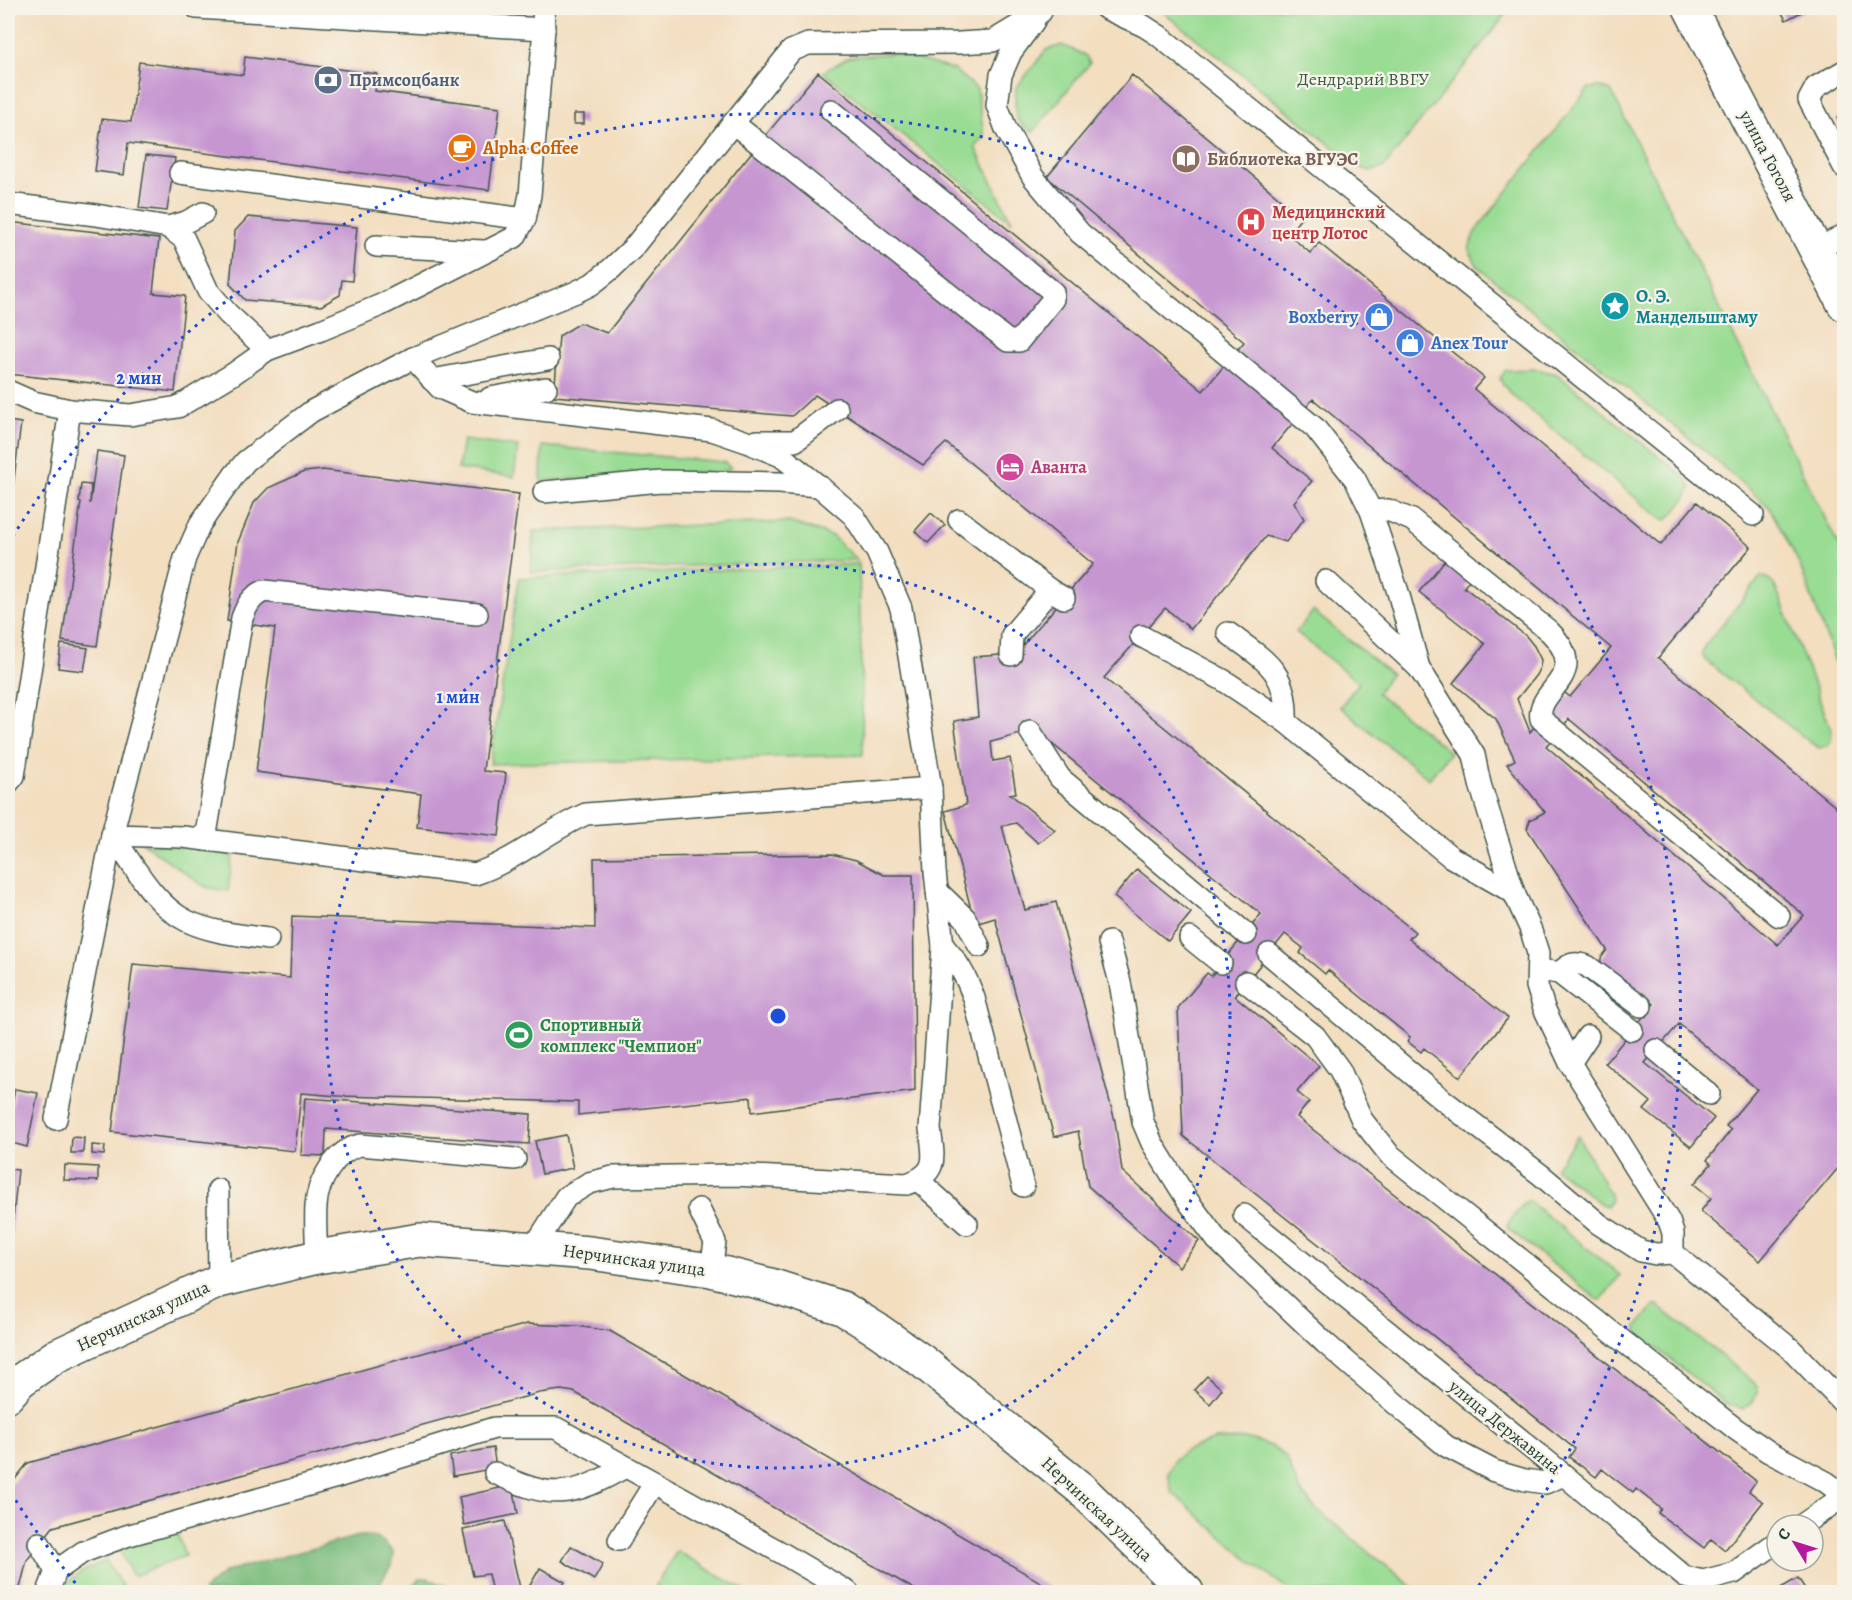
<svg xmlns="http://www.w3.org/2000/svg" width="1852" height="1600" viewBox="0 0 1852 1600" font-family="Alegreya,serif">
<rect width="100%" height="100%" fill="#f7f3e8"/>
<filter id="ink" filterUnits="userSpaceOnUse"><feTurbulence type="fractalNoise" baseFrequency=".0167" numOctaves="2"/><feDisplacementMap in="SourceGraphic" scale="12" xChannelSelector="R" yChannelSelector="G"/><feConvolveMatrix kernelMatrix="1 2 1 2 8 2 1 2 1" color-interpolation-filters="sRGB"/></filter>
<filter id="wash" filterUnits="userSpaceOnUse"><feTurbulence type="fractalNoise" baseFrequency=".008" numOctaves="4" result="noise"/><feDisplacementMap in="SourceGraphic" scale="24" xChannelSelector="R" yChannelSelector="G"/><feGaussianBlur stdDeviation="1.35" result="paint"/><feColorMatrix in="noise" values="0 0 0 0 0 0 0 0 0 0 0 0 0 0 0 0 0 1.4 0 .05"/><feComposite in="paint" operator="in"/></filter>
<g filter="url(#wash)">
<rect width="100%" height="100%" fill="#f3dec0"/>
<g fill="#99dc93" stroke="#5c8c64" stroke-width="1.5">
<path d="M1158,8H1511L1384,167C1373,172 1368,172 1357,166Z"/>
<polygon points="1062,45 1085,55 1090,63 1033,132 1023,126 1016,117 1015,101 1016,88 1046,50"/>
<polygon points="895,53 954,70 977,89 984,136 975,147 1012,222 823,72 849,57"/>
<polygon points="1601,87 1611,91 1844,556 1844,686 1799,563 1769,507 1706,452 1484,272 1477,265 1469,250 1474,233 1589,88"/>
<path d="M1537,369L1557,374L1684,477L1691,488C1685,501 1677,511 1666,520L1659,517L1515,398L1503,385L1500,378L1506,370Z"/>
<polygon points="463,440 518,447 514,477 458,469"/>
<polygon points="542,446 724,462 731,468 723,471 541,481"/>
<polygon points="789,522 832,536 857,560 531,572 533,531"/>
<polygon points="859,564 863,755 490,764 519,578"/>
<path d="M1761,577C1774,577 1776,590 1781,600L1831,729V740L1827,746L1819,748L1811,743L1705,660L1702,654L1705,645Z"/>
<polygon points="1313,611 1391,674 1377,693 1450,752 1429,779 1340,707 1359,683 1296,632"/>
<polygon points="143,843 233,852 228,891 205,887"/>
<polygon points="1578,1136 1610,1194 1611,1201 1607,1206 1601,1204 1555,1168"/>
<polygon points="1529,1201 1620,1275 1601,1300 1597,1299 1507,1228 1508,1223 1525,1202"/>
<polygon points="1654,1306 1658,1306 1748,1377 1757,1386 1758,1393 1749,1405 1743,1409 1727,1404 1637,1333 1637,1327"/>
<polygon points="1249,1439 1271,1446 1286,1457 1300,1491 1317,1510 1414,1588 1423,1592 1292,1592 1247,1559 1172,1492 1168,1473 1175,1459 1185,1451 1215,1440"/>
<polygon points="176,1529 185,1556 133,1576 118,1548"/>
<polygon points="677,1551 747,1592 665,1592 655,1587"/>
<path d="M106,1561L126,1592H59C70,1576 88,1568 106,1561Z"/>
</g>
<g fill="#7abc7d" stroke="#4c7c58" stroke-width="1.5">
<path d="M359,1536C377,1535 384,1540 394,1554L392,1564L374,1592H203L208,1586L225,1572Z"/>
<polygon points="421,1578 428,1578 459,1592 406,1592"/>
</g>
<g id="blocks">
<g fill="#c696d1" fill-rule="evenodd">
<polygon points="1779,8 1809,8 1786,20"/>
<polygon points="245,57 377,74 375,91 500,107 489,190 128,143 124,175 95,171 102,119 131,122 139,62 243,75"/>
<path d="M818,72L1203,391L1244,342L1047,177L1132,75L1302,217L1288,234L1310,253L1319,243L1484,378L1474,389L1661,545L1697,502L1751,547L1658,658L1844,814V1161L1760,1261L1701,1211L1711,1198L1694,1184L1711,1164L1707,1160L1731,1130L1726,1126L1757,1089L1679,1024L1645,1063L1714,1118L1691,1147L1644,1110L1651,1102L1605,1063L1654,1004L1601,964V958L1607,950L1527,829L1530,820L1545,812L1507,764L1515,760L1496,719L1453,683L1485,644L1419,592L1445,560L1469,580L1464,587L1526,636L1534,646L1541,660L1540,667L1536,675L1517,699L1530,732L1564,692L1570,697L1611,648L1313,399L1272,448L1312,481L1294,502L1304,519L1286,542L1266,536L1191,629L1165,608L1104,678L1415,932L1409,939L1508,1018L1460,1077L1424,1048L1421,1052L1407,1041L1410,1037L1328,970L1325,974L1312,963L1300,953L1303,948L1285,934L1235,996L1319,1066L1297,1092L1309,1102L1297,1117L1756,1481L1749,1491L1763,1502L1725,1550L1711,1539L1704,1548L1658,1513L1661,1509L1636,1489L1633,1493L1602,1469L1596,1477L1569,1457L1575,1449L1183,1136L1178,1008L1207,973L1211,976L1261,914L1035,730L991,742L993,761L1010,758L1016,793L1010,794L1055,830L1038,843L1016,823L1002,826L1025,910L1056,902L1115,1121L1122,1171L1199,1241L1179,1267L1088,1186L1078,1131L1054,1137L995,918L975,924L945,811L966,805L954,721L978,717L973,657L1015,654L1093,564L946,443L923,465L815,395L792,416L554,396L559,336L580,323L607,333L751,153ZM1569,719L1804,915L1778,945L1546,746Z"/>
<rect x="574" y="114" width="10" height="10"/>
<polygon points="1844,115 1844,134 1837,118"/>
<polygon points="146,155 175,158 167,211 139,208"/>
<polygon points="248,217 357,227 352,281 342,280 340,295 321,306 245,300 230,284 235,231"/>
<polygon points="8,222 159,239 153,293 185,296 175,392 8,374"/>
<polygon points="8,421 21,423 9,519 8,519"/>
<polygon points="97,451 124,455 97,646 62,641 81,502 79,502 81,484 91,485 90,504"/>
<polygon points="323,470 519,494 483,771 506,773 499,836 417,827 421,794 256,772 275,628 227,621 238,542 254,503 268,488 304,472"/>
<polygon points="931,513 945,525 928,543 915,531"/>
<polygon points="61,644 88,648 84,671 58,668"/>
<polygon points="832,854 856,860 884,875 913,875 915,1091 752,1112 751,1097 578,1115 578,1102 339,1096 301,1093 295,1151 112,1132 133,964 290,978 292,916 595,928 594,858"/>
<polygon points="1137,869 1191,913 1168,941 1114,897"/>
<polygon points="15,1089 38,1093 27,1147 8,1142 8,1125"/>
<polygon points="305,1098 531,1114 529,1144 326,1129 325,1156 301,1155"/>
<polygon points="566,1135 573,1168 542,1174 535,1141"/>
<polygon points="72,1137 84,1138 83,1153 71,1153"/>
<polygon points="92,1145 105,1146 104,1155 92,1154"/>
<polygon points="65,1165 98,1167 98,1181 64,1180"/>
<polygon points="8,1169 18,1170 9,1257 8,1256"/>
<polygon points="527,1324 576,1326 610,1331 1054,1590 1053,1592 919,1592 574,1392 561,1390 539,1393 53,1527 27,1560 19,1592 8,1592 8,1488 28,1463"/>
<polygon points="1207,1376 1222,1389 1210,1404 1194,1390"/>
<polygon points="493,1448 496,1468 453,1476 450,1456"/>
<polygon points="513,1485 518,1514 464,1525 459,1497"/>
<polygon points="505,1521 515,1567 521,1592 492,1592 488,1574 473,1576 463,1530"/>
<polygon points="571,1546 603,1564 594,1580 562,1561"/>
<polygon points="540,1568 565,1582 559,1592 526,1592"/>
<polygon points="1798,1578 1807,1592 1774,1592"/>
</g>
</g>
</g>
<g filter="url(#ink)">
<use href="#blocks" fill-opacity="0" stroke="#3f5549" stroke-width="1.5"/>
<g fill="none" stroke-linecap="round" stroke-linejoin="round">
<g stroke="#3f5549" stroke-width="24">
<g id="service">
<polyline points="197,8 544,29"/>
<polyline points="1105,8 1144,26 1158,35 1753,515"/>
<polyline points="1034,21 1011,52 1001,75 997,105 1006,129 1033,177 1080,233 1315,428 1355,479 1371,511 1398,592 1419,668 1474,755 1480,784 1514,893 1530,928 1538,953 1537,986 1544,1008 1570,1063 1669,1221 1673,1233 1673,1253 1792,1350 1844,1404"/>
<polyline points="1844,71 1816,87 1809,100 1844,167"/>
<polyline points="733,123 1008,341 1019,341 1053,299 1053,292 831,110"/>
<polyline points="180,173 525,219"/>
<polyline points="8,204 96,215 168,227 184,239 208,291 228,314 267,350"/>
<polyline points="168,227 186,222 203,213"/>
<polyline points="376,246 484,251"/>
<polyline points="1816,250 1844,235"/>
<path d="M413,358L440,388L472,402L712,430L744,441L781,456L819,486L854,516L877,552L901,608L931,788L935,872L943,946L930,1129C934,1158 939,1173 907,1184L734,1175L613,1177L589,1183L566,1197L534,1247"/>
<polyline points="432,380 548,359"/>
<polyline points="8,391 33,402 70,410"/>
<polyline points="490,398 546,388"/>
<polyline points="757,441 795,441 837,409"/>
<polyline points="544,492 661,481 779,483 819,486"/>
<path d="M1371,511L1388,510L1412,520L1549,631C1594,677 1535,688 1541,719L1779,916"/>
<polyline points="959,520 1050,590 1064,598"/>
<polyline points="1326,581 1419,668"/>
<path d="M1228,633C1266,661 1288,671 1286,722"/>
<polyline points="1141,636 1223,680 1286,722 1451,857 1514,893"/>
<polyline points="1011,655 1012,635 1050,590"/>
<polyline points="1030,731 1060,778 1246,934"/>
<polyline points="8,783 14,776 70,410 130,415 178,407 233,374 267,350 321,330 381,305 515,237 525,219 530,195 544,29 543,8"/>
<path d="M931,788L586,814C547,831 515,861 475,874L183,837L112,835L185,558L200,524L235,474L246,461L312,411L413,358L576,292L592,284L611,269L634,247L791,51L808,44L959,43L993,41L1041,12L1039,8"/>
<path d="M205,840L242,618C247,605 251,597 264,591L477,614"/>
<polyline points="937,891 965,918 979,946"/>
<polyline points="1190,938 1221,963"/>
<polyline points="1109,942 1120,982 1143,1122 1152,1143 1188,1201 1217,1240 1325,1343 1384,1394 1446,1446 1494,1471 1525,1480 1545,1483 1564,1475"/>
<path d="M943,946C958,961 967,978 974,998L1023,1186"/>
<polyline points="1269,954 1443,1100 1541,1175 1599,1224 1641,1251 1656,1254 1673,1253"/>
<polyline points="1539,970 1559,973 1632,1030"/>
<path d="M1559,973C1569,964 1574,961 1587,966L1641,1006"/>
<polyline points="1246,982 1315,1036 1340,1070 1362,1120 1389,1154 1610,1331 1737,1430 1769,1452 1826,1482 1844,1495"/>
<polyline points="1656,1050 1709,1094"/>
<polyline points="1570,1063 1588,1036"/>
<path d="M56,1119L112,835C133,864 154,905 187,921C212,933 242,935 268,939"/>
<polyline points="918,1180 967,1224"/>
<polyline points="218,1190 219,1281"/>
<polyline points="699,1209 715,1242 711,1270"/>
<polyline points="1244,1215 1564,1475 1685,1577 1703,1581 1734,1573 1777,1542"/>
<path d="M317,1257C316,1240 315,1223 316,1206C317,1182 336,1150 360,1145L515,1159"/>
<path d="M495,1473C552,1500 570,1498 625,1467"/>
<polyline points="1802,1525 1844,1496"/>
<polyline points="619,1540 654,1484"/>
<polyline points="39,1543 56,1571"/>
<polyline points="48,1592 56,1571 83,1552 126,1536 334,1478 494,1428 556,1428 780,1552 848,1592"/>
</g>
</g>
<g stroke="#3f5549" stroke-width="36">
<polyline id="tertiary" points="8,1395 20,1381 56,1356 219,1281 317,1257 420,1240 590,1253 711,1270 770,1285 842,1308 879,1331 922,1361 1080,1488 1187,1592"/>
</g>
<g stroke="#3f5549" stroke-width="36">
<polyline id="trunk" points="1690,8 1844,304"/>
</g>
<use href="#service" stroke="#fff" stroke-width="21"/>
<use href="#tertiary" stroke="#fff" stroke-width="33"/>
<use href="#trunk" stroke="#fff" stroke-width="33"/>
</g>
</g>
<g fill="none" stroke="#1d4ed8" stroke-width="3" stroke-dasharray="3 6">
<circle cx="778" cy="1016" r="452"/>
<path d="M81 1590A903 903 0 0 1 8 1488M8 544A903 903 0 1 1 1475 1590"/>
</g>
<defs>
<g id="bank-disc" transform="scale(1.5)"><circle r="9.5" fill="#5c6f8a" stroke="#f7f3e8"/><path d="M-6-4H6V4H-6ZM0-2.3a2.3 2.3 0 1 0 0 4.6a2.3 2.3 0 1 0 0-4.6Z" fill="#fff"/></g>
<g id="cafe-disc" transform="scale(1.5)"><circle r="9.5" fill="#e8710a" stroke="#f7f3e8"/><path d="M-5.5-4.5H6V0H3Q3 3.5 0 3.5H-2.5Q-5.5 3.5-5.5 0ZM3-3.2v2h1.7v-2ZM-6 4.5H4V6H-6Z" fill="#fff"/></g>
<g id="library-disc" transform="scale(1.5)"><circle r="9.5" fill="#8d6e63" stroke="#f7f3e8"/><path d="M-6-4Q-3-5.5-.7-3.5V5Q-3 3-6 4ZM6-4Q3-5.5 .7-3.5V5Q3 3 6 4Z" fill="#fff"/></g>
<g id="hospital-disc" transform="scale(1.5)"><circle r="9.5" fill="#e0444e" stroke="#f7f3e8"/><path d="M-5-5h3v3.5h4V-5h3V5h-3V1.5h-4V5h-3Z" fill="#fff"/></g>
<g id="sight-disc" transform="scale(1.5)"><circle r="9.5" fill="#0f9aa8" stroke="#f7f3e8"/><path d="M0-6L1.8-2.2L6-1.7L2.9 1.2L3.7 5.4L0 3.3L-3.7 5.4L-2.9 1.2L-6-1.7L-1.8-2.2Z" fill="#fff"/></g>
<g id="shop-disc" transform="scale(1.5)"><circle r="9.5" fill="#3f7fe0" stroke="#f7f3e8"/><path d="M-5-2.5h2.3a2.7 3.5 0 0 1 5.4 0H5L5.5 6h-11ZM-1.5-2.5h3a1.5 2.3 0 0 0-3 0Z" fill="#fff"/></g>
<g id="hotel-disc" transform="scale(1.5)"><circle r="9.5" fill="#d1479c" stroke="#f7f3e8"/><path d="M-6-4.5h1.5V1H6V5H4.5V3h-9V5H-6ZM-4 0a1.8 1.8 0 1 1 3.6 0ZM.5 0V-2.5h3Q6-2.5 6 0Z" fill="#fff"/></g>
<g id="stadium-disc" transform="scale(1.5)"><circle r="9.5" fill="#2e9e5b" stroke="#f7f3e8"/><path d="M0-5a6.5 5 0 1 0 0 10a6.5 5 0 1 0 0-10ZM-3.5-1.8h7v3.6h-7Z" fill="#fff"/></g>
</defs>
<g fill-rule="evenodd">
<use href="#bank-disc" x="328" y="80"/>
<use href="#cafe-disc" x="462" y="148"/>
<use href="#library-disc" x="1186" y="159"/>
<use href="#hospital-disc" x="1251" y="222"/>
<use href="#sight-disc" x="1615" y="306"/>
<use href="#shop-disc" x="1379" y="317"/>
<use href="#shop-disc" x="1410" y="343"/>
<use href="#hotel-disc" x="1010" y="467"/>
<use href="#stadium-disc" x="519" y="1035"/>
</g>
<g text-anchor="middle" stroke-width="4.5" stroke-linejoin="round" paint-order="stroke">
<g font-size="18" fill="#375d47" stroke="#f7f3e8">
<text x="1363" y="85">Дендрарий ВВГУ</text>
</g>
<g font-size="18" font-weight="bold" fill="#4e5e75" stroke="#f7f3e8" text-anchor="start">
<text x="349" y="86">Примсоцбанк</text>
</g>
<g font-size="18" font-weight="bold" fill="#c56008" stroke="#f7f3e8" text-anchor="start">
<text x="483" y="154">Alpha Coffee</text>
</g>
<g font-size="18" fill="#1f3d34" stroke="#f7f3e8">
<text transform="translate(1768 156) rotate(62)" y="6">улица Гоголя</text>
<text transform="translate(634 1260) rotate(8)" y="6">Нерчинская улица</text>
<text transform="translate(143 1316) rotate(-25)" y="6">Нерчинская улица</text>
<text transform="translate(1505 1427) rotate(39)" y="6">улица Державина</text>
<text transform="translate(1097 1509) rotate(43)" y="6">Нерчинская улица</text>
</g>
<g font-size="18" font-weight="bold" fill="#785e54" stroke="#f7f3e8" text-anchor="start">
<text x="1207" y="165">Библиотека ВГУЭС</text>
</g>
<g font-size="18" font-weight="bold" fill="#be3a42" stroke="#f7f3e8" text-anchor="start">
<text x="1272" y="218">Медицинский<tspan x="1272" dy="21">центр Лотос</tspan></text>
</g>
<g font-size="18" font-weight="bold" fill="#0d838f" stroke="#f7f3e8" text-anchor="start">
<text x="1636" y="302">О. Э.<tspan x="1636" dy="21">Мандельштаму</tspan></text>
</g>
<g font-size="18" font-weight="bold" fill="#366cbe" stroke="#f7f3e8" text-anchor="end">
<text x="1358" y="323">Boxberry</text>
<text x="1431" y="349" text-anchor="start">Anex Tour</text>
</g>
<g font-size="18" font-weight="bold" fill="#b23c85" stroke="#f7f3e8" text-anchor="start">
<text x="1031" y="473">Аванта</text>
</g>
<g font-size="18" font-weight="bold" fill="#27864d" stroke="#f7f3e8" text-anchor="start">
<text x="540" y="1031">Спортивный<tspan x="540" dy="21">комплекс "Чемпион"</tspan></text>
</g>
</g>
<circle cx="778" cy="1016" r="9" fill="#1d4ed8" stroke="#f7f3e8" stroke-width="3"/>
<g font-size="18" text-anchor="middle" font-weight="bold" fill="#1d4ed8" stroke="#f7f3e8" stroke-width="4.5" stroke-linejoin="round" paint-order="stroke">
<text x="139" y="384">2 мин</text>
<text x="458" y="703">1 мин</text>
</g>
<rect width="1852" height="1600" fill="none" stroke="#f7f3e8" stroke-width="30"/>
<g transform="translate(1795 1543) rotate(308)"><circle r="28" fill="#f7f3e8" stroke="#a1aaa0" stroke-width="1.5"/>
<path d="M0-4.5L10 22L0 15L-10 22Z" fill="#b5179e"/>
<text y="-9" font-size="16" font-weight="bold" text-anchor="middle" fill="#1f3d34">С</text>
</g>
</svg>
